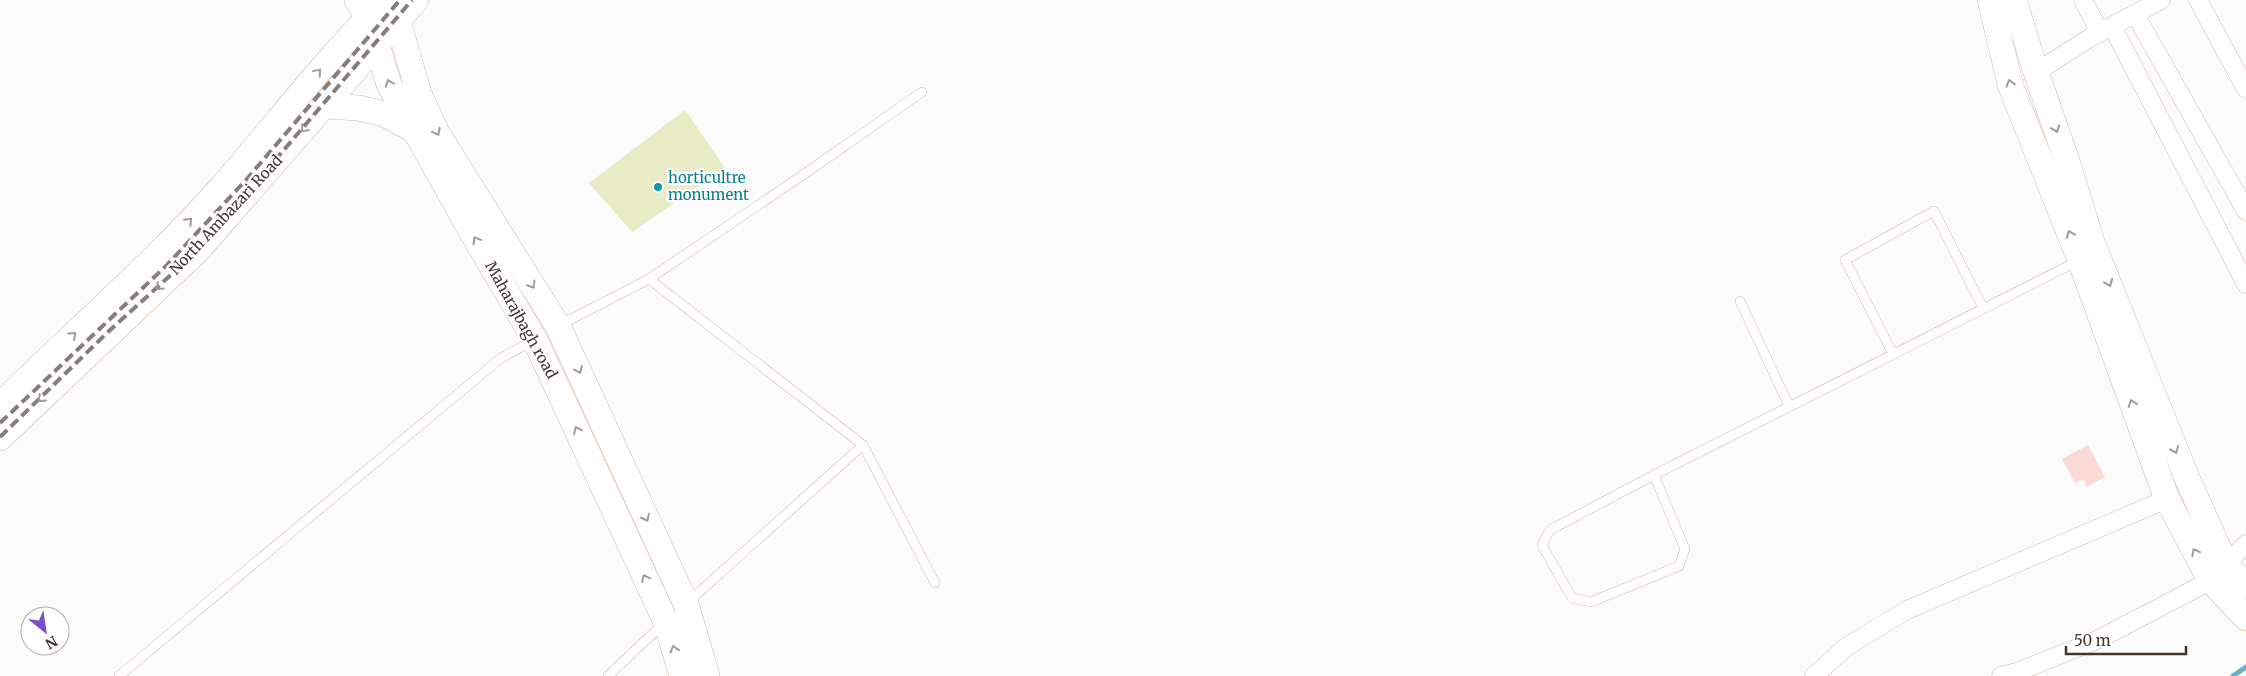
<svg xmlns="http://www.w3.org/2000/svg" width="2246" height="676" viewBox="0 0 2246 676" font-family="Merriweather,serif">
<rect width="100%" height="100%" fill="#fbfbfb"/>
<polygon fill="#e8ecc5" points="685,110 725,168 632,232 589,183"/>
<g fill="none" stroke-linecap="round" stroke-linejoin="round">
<polyline stroke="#6daec2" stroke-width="5" points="2233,676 2246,667"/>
</g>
<polygon fill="#fadad3" points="2088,445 2105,477 2087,487 2083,479 2075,483 2062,459"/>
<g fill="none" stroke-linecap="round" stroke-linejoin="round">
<g stroke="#d6b9a2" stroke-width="10">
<g id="lane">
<polyline points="649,279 863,445 687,603"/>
<polyline points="1740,301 1789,406"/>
<polyline points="558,326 649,279 797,179 922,92"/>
<polyline points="1893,354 1845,260 1934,211 1983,308"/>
<polyline points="863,445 935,583"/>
<polyline points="1654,475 1685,549 1679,566 1591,602 1572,598 1542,545 1550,530 1654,475 2080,260"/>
<polyline points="119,676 501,358 534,340"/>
<polyline points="608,676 664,623"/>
</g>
</g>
<g stroke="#d6b9a2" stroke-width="19">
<g id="street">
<polyline points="2083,0 2100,33"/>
<polyline points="2198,0 2246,89"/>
<polyline points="2135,14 2246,211"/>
<polyline points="2112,26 2246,284"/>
<polyline points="2036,72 2093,36 2161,0"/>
<polyline points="1814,676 1846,647 1907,610 2167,499"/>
<polyline points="2001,676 2017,672 2097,640 2191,591 2210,580 2246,544"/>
</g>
</g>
<g stroke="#d6b9a2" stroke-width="26">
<g id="secondary">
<polyline points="357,0 368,17 389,84 467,224 535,340 666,622 682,676"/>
<polyline points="384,0 398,21 419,94 437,133 558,326 686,604 707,676"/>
<polyline points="1990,0 2011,87 2080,260 2167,499 2210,580 2246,618"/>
<polyline points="2014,0 2036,72 2067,161 2092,242 2187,478 2226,565 2246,586"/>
<polyline points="325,106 359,108 384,114 414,130"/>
<path d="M0,405C73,333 151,266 219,190C273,129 321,64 379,7"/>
<polyline points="0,438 199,249 416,0"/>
</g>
</g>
<use href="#lane" stroke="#fff" stroke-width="9"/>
<use href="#street" stroke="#fff" stroke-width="18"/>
<use href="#secondary" stroke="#fff" stroke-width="25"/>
<g stroke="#867e78" stroke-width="4" stroke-dasharray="10 5" stroke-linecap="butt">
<polyline points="0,423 166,266 246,180 400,0"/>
<polyline points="0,437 109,331 173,273 253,186 412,0"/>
</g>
</g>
<defs><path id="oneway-chevron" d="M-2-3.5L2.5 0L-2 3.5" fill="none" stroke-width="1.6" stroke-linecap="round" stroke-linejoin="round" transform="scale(1.25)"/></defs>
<g stroke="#a19b96">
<use href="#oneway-chevron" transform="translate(318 72) rotate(-50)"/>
<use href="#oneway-chevron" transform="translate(389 83) rotate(-111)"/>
<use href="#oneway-chevron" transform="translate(2010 83) rotate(-106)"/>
<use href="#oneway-chevron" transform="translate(304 129) rotate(131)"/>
<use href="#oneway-chevron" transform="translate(2056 129) rotate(70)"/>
<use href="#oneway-chevron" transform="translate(437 132) rotate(62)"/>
<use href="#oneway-chevron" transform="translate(189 221) rotate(-46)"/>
<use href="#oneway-chevron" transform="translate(2070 234) rotate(-112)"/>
<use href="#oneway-chevron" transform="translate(476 240) rotate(-121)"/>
<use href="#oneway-chevron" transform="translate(2109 283) rotate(68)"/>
<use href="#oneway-chevron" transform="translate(532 285) rotate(58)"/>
<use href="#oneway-chevron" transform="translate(159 287) rotate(137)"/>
<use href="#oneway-chevron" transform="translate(73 335) rotate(-42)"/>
<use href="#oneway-chevron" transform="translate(579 370) rotate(65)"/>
<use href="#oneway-chevron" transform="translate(41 399) rotate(136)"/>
<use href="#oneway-chevron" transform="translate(2132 403) rotate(-110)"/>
<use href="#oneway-chevron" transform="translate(577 430) rotate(-115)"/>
<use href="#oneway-chevron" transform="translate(2175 450) rotate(68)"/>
<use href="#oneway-chevron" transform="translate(646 518) rotate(65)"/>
<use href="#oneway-chevron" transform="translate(2195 552) rotate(-118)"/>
<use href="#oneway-chevron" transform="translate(645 578) rotate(-115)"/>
<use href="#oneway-chevron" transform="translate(674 649) rotate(-107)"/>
</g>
<circle fill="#0f9aa8" stroke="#fff" stroke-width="2" cx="658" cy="187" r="5"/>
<g text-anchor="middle" stroke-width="4.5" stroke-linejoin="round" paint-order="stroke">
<g font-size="15" fill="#0d838f" stroke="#fff" text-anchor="start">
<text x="668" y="183">horticultre<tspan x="668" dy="17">monument</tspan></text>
</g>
<g font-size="15" fill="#43372e" stroke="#fff">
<text transform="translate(226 215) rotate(-47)" y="5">North Ambazari Road</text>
<text transform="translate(521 320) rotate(61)" y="5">Maharajbagh road</text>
</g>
</g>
<g transform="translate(45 631) rotate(150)"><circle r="24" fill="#ffffff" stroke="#b4afab"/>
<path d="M0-4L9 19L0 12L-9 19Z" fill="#7d4fc8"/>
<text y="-8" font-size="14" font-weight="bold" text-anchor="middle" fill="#43372e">N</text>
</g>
<path d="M2066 646v8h120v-8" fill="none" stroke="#43372e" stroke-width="2.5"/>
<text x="2074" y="646" font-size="15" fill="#43372e" stroke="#ffffff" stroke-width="4" paint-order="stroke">50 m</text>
</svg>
